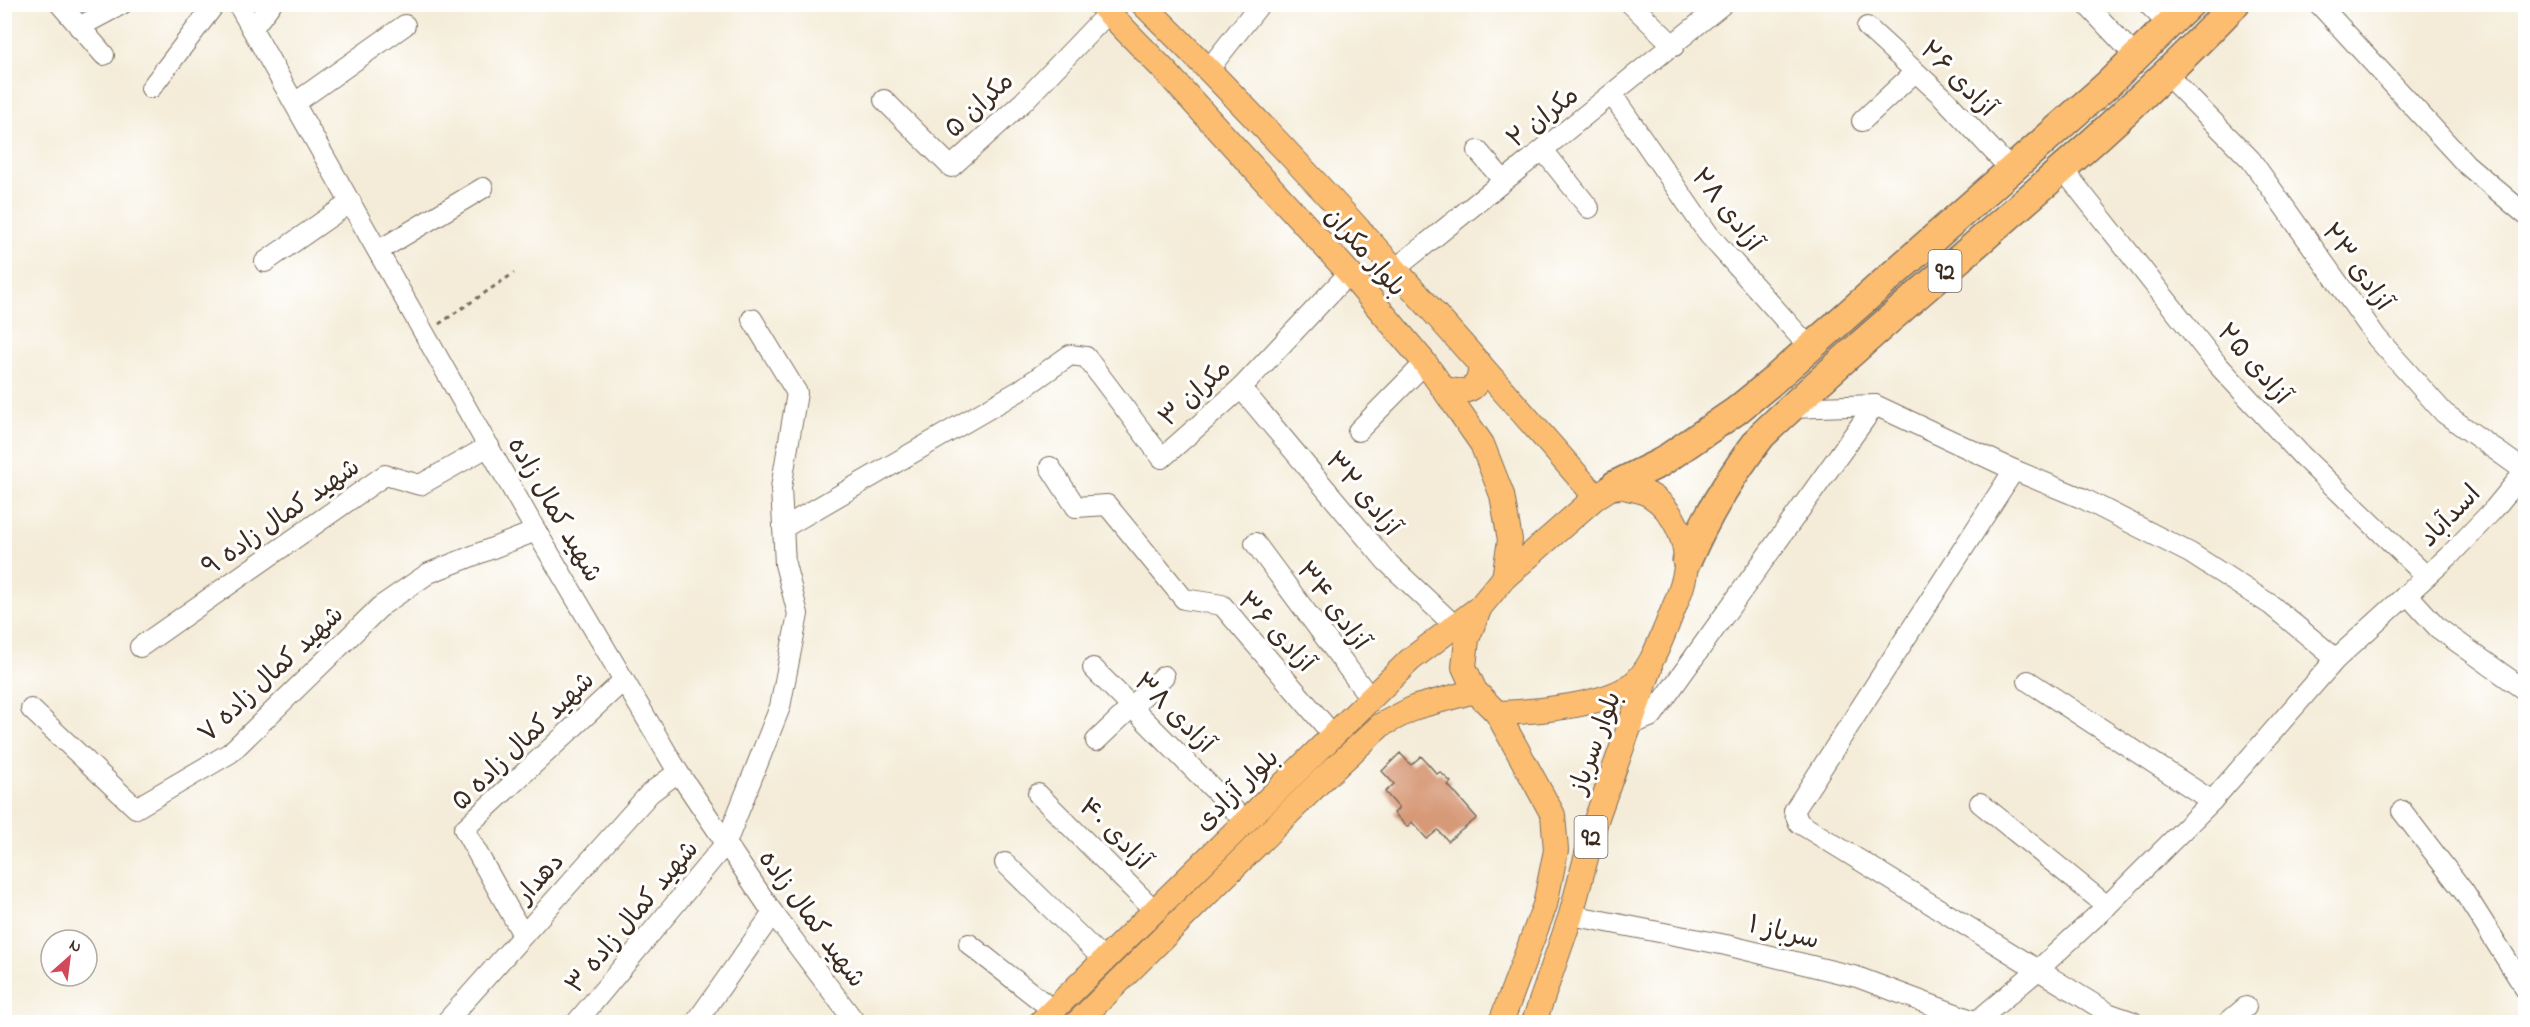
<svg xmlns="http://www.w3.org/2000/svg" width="2530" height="1027" viewBox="0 0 2530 1027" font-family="'Indie Flower','Playpen Sans Arabic',sans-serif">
<rect width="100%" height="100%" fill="#fff"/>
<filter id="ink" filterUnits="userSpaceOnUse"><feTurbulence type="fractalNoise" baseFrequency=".0167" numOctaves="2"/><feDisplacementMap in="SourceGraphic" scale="12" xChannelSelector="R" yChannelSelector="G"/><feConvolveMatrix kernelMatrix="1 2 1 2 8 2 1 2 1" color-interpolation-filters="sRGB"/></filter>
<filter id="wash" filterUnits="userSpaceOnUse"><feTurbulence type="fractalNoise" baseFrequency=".008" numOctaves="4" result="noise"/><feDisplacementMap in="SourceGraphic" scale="24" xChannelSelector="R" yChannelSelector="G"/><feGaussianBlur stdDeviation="1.35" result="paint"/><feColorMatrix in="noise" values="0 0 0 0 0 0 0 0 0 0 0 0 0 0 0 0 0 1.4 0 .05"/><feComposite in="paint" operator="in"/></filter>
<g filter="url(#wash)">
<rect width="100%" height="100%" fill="#f4ecd8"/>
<g id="blocks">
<polygon fill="#d79a78" points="1400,753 1411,765 1421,756 1437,774 1440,772 1451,782 1448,785 1477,818 1448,841 1438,830 1427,839 1412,822 1407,827 1394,813 1399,808 1385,792 1394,784 1382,771"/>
</g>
</g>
<g filter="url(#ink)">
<use href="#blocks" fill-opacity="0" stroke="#7c6e5f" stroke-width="1.5"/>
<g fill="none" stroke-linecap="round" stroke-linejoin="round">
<g stroke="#7c6e5f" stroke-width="22">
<g id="minor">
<polyline points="60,4 104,55"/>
<polyline points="238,4 536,531 678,772 773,913 855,1022"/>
<polyline points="1631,4 1674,46"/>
<polyline points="2086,4 2136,57"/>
<polyline points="2148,4 2170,26"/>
<polyline points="2319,4 2466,164 2526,215"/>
<polyline points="79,27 122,4"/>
<polyline points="1867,27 1942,96 2011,170"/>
<polyline points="252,29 271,4"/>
<polyline points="1208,70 1260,4"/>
<polyline points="2166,74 2251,160 2377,338 2444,413 2525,471"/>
<polyline points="151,88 215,4"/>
<polyline points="1613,96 1709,235 1810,348"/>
<polyline points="884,100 951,167 1023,102 1108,13"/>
<polyline points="295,103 405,25"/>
<polyline points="1862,121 1915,72"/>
<polyline points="1543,150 1589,208"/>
<polyline points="1478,151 1503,180"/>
<polyline points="2062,168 2217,364 2302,456 2426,576"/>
<polyline points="378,251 483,188"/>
<polyline points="265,262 351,202"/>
<polyline points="1395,269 1723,4"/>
<polyline points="1241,388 1386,561 1455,626"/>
<polyline points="1791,408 1875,405 2014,470 2084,499 2190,553 2271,605 2336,659"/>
<polyline points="1358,431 1425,363"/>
<polyline points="1050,467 1076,507 1107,505 1184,599 1222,605 1333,735"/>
<polyline points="2014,470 1794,811 1799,823 2110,1014 2133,1022"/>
<polyline points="783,528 1019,391 1070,355 1086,357 1162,458 1241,388 1349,273"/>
<polyline points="1255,543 1370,698"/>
<polyline points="2407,594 2438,628 2526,691"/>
<polyline points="140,647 385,475 420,485 489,446"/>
<polyline points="1093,668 1244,820"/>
<polyline points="2028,681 2212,801"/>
<polyline points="31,709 136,808 230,753 381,606 429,573 536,531"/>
<polyline points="1630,725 1652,716 1875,405"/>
<polyline points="1096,741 1164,676"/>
<polyline points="1038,794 1154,910"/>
<polyline points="1980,803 2107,906"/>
<polyline points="2402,811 2464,892 2526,990"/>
<polyline points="1005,863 1104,960"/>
<polyline points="1571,915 1726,945 1857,977 1977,1022"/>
<polyline points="523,935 464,829 624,680"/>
<polyline points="969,944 1054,1011"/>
<polyline points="446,1022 650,793 678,772"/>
<polyline points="577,1022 726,843 780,707 798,614 785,564 781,488 797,393 752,319"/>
<polyline points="696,1022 773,913"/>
<polyline points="1976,1022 2039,969 2107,906 2212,801 2336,659 2450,555 2494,509 2526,470"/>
<polyline points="2228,1022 2246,1007"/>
</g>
</g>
<g stroke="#7c6e5f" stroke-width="26">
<g id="major">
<polyline points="1100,4 1166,72 1349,273 1425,363 1443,388 1482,444 1502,495 1510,540 1504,578"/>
<path d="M1143,4C1302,161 1450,329 1596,497"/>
<path d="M1443,388C1466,395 1481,391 1480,364"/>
<path d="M1615,485C1623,487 1633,489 1641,491C1668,501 1685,533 1686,560C1687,581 1674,606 1667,625C1659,644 1650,670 1633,684C1605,706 1532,712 1497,713L1475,691L1464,667L1467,639L1480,607L1504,578L1596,497Z"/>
<polyline points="1497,713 1553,815 1556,850 1545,905 1501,1022"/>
<polyline points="1041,1022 1410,660 1480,607"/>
<polyline points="1078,1022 1322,780 1381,725 1416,707 1475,691"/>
<polyline points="1534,1022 1571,915 1596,820 1650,669"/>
</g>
</g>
<g stroke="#7c6e5f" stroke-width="31">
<g id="highway">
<polyline points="1615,485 1660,463 1736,411 1769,384 2107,85 2190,4"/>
<path d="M1687,561C1707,514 1730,476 1762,435C1916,288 2088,159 2235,4"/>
</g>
</g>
<polyline stroke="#7c6e5f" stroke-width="3" stroke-dasharray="4.5 4.5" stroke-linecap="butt" points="439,324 514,273"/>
<use href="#minor" stroke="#fff" stroke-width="20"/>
<use href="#major" stroke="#fcbd6f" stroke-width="24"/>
<use href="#highway" stroke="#fcbd6f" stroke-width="28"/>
</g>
</g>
<g text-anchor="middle" stroke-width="6" stroke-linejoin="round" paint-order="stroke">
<g fill="#fff" stroke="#766a62" stroke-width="1.5">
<rect x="1928.5" y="250" width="33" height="42" rx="4.5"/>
<rect x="1574.5" y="816" width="33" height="42" rx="4.5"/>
</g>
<g font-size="24" font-weight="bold" fill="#3b2a1e">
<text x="1945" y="279">92</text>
<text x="1591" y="845">92</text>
</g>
<g font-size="26" fill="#3b2a1e" stroke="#fff">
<text transform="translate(1959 78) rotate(45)" y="9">آزادی ۲۶</text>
<text transform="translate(978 104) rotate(-43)" y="9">مکران ۵</text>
<text transform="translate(1542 116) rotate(-38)" y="9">مکران ۲</text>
<text transform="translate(1728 209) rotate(52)" y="9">آزادی ۲۸</text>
<text transform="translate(1366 251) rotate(49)" y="9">بلوار مکران</text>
<text transform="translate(2358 266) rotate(54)" y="9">آزادی ۲۳</text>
<text transform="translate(2255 363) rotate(49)" y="9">آزادی ۲۵</text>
<text transform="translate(1194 392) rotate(-42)" y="9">مکران ۳</text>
<text transform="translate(1364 493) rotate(50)" y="9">آزادی ۳۲</text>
<text transform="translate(556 509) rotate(60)" y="9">شهید کمال زاده</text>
<text transform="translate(2449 515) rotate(-46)" y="9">اسدآباد</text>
<text transform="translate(280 516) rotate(-35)" y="9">شهید کمال زاده ۹</text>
<text transform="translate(1334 605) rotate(53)" y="9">آزادی ۳۴</text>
<text transform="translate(1277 631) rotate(47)" y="9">آزادی ۳۶</text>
<text transform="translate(270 673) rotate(-43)" y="9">شهید کمال زاده ۷</text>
<text transform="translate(1175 712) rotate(45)" y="9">آزادی ۳۸</text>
<text transform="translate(522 740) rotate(-44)" y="9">شهید کمال زاده ۵</text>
<text transform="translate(1594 742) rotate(-70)" y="9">بلوار سرباز</text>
<text transform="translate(1236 789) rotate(-44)" y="9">بلوار آزادی</text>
<text transform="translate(1116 833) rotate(45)" y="9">آزادی ۴۰</text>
<text transform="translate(539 877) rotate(-48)" y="9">دهدار</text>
<text transform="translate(631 916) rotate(-50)" y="9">شهید کمال زاده ۳</text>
<text transform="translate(813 918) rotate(54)" y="9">شهید کمال زاده</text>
<text transform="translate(1784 931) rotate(14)" y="9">سرباز ۱</text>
</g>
</g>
<rect width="2530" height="1027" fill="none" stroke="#fff" stroke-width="24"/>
<g transform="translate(69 958) rotate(28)"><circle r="28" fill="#ffffff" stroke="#b1aaa5" stroke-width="1.5"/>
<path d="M0-4.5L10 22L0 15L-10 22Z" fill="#d1495b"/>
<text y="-9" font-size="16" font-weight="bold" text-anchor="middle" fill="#3b2a1e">N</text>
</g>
</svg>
